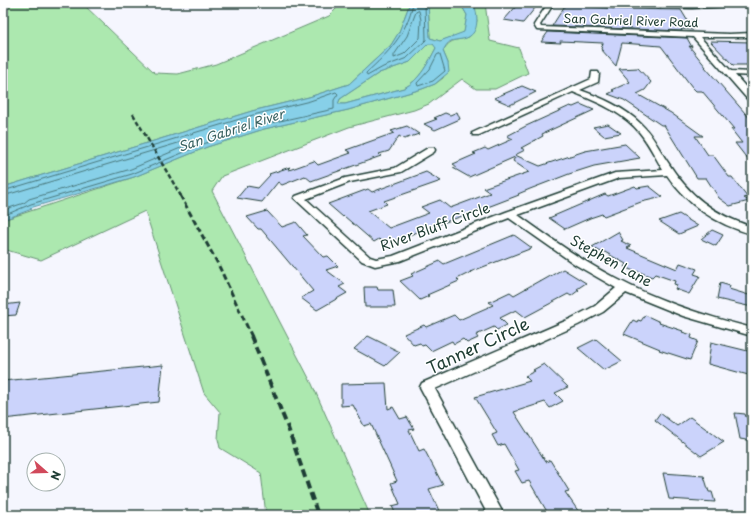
<svg xmlns="http://www.w3.org/2000/svg" width="755" height="518" viewBox="0 0 755 518" font-family="'Playpen Sans',sans-serif">
<rect width="100%" height="100%" fill="#f5f6fe"/>
<filter id="ink" filterUnits="userSpaceOnUse"><feTurbulence type="fractalNoise" baseFrequency=".025" numOctaves="2"/><feDisplacementMap in="SourceGraphic" scale="8" xChannelSelector="R" yChannelSelector="G"/><feConvolveMatrix kernelMatrix="1 2 1 2 8 2 1 2 1" color-interpolation-filters="sRGB"/></filter>
<g filter="url(#ink)">
<g fill="#ace8af" stroke="#669272">
<polygon points="3,3 82,3 155,73 178,74 216,64 329,16 336,9 336,3 410,3 399,32 391,45 349,84 309,97 252,111 3,187"/>
<polygon points="428,3 460,3 467,15 464,33 440,41 430,38"/>
<path d="M474,3H485L490,41L519,48L528,73L495,89H476L462,79L429,104L414,110L349,127L222,176L212,191L312,384L370,515H266L261,473L220,448L218,439L220,412L204,393L145,211L41,260L3,249V220L134,177L207,147L264,129L348,110L422,89L435,84L443,78L448,63L443,51C450,38 457,41 469,37L477,21Z"/>
<path d="M431,43L435,45L436,48C428,63 420,80 404,88L345,104H338L340,99L379,73L410,62L426,44Z"/>
</g>
<path fill="#87d0e8" stroke="#5d95a0" fill-rule="evenodd" d="M410,3H428L430,38L440,41L464,32L467,15L460,3H474C477,13 480,29 470,36C465,40 457,39 451,41C447,43 445,47 443,51L448,63L449,72L435,84L422,89L348,110L264,129L207,147L134,177L30,208L32,209L3,220V187L252,111L309,97L349,84L391,45L399,32ZM428,44H433L436,48C428,63 420,80 404,88L345,104H338L340,99L379,73L410,62Z"/>
<g fill="none" stroke-linecap="round" stroke-linejoin="round">
<g stroke="#49787c" stroke-width="1">
<path d="M413,3C407,34 388,53 366,73L367,76L383,67L407,58L426,40L425,3"/>
<polygon points="419,11 421,20 420,38 404,54 394,58 394,55 407,36 416,12"/>
<polygon points="440,54 445,71 433,81 418,86 417,83 430,69 437,55"/>
<polyline points="3,191 253,115 310,101 336,92 338,94 334,100 334,109 262,125 206,143 132,174 31,204 3,216"/>
<polyline points="3,196 188,140 191,142 190,144 131,169 29,199 24,203 3,210"/>
</g>
</g>
<g fill="#cbd3fb" stroke="#1f3d34">
<polygon points="519,3 539,3 523,23 504,20"/>
<polygon points="566,4 617,9 681,10 693,30 681,29 682,31 552,26"/>
<polygon points="548,32 687,38 692,47 689,46 706,67 705,67 752,121 752,165 735,143 742,143 731,129 734,129 702,91 696,91 692,87 661,46 622,43 616,66 601,49 603,43 560,41 561,43 541,42"/>
<polygon points="710,41 752,42 752,65 733,65"/>
<polygon points="638,68 651,82 645,90 637,94 671,113 703,136 695,136 708,155 713,155 729,177 732,177 747,197 744,198 749,201 730,206 719,198 706,178 697,178 664,125 661,125 624,100 608,94 614,91 612,90 630,82 619,69"/>
<polygon points="522,86 536,92 510,105 494,98"/>
<polygon points="580,104 594,110 542,134 543,136 521,148 525,150 515,155 540,166 585,151 625,144 640,158 594,166 569,174 530,189 518,194 519,195 493,205 384,244 379,239 374,242 344,216 343,217 328,204 368,189 372,192 426,172 441,181 384,201 387,204 368,211 389,228 429,213 421,207 440,200 450,208 490,193 483,188 529,172 513,161 515,157 469,177 453,168 457,167 453,164 476,154 473,153 485,148 488,150 513,139 507,136 526,126 570,106 573,107"/>
<polygon points="457,112 460,119 435,130 424,124 437,119 434,118 445,113 450,115"/>
<polygon points="608,124 621,133 604,136 593,127"/>
<polygon points="407,126 419,134 404,139 399,136 389,151 379,154 381,156 311,181 305,176 282,185 278,182 262,202 237,198 247,186 258,188 270,175 269,174 290,167 288,169 289,170 314,161 318,165 351,153 346,150 394,133 391,131"/>
<polygon points="635,186 637,188 649,186 663,197 641,202 604,216 602,214 590,218 565,229 549,218 605,194 608,196"/>
<polygon points="267,211 282,227 296,222 307,235 303,236 323,257 328,256 338,266 326,270 345,284 339,287 347,293 317,310 301,298 313,291 261,229 258,229 247,217"/>
<polygon points="679,214 698,226 679,234 659,221"/>
<polygon points="712,230 723,235 716,246 701,239"/>
<polygon points="618,232 623,240 621,241 631,246 627,248 677,269 680,263 697,269 694,274 700,276 689,294 675,289 677,285 674,284 675,281 655,274 652,277 637,271 636,272 624,267 626,264 603,251 601,252 592,247"/>
<polygon points="514,235 532,248 470,272 471,272 457,279 459,281 427,295 429,296 420,300 400,281 413,276 411,274 440,261 444,264"/>
<polygon points="563,269 586,283 577,289 579,290 571,296 568,294 525,317 516,310 500,318 507,325 497,330 494,327 476,335 478,338 467,343 463,339 454,344 452,341 431,351 425,345 422,346 420,343 414,345 404,334 424,325 426,327 454,315 459,320 493,305 489,302 510,292 514,295 539,281 540,282"/>
<polygon points="720,283 730,286 729,289 752,296 752,307 717,299"/>
<polygon points="364,287 377,287 378,290 393,290 395,307 365,307"/>
<polygon points="20,303 16,315 3,316 3,305"/>
<polygon points="645,315 660,322 659,323 683,331 682,332 692,335 691,338 698,341 690,360 659,350 660,349 624,334 633,320 637,322 638,320 641,321"/>
<polygon points="368,336 400,352 385,366 354,349"/>
<polygon points="596,339 622,361 604,370 578,348"/>
<polygon points="711,342 752,352 752,376 708,364"/>
<polygon points="544,364 568,387 555,393 563,401 550,408 545,402 514,412 546,462 550,460 569,491 565,492 581,515 549,515 529,481 522,483 515,471 519,470 504,444 498,446 492,435 497,433 475,397 530,381 525,376 535,371 533,370"/>
<polygon points="163,365 159,402 3,419 3,381"/>
<polygon points="386,383 388,409 393,407 400,419 407,417 414,429 409,430 419,451 424,449 443,485 429,489 441,515 396,515 392,506 400,504 391,483 397,481 371,424 364,426 353,405 341,406 341,384"/>
<polygon points="660,413 677,426 690,417 724,442 701,456 655,420"/>
<polygon points="735,413 745,414 746,417 752,418 752,441 740,439"/>
<polygon points="663,473 704,476 709,492 712,492 715,502 669,499"/>
</g>
<g fill="none" stroke-linecap="round" stroke-linejoin="round">
<g stroke="#1f3d34" stroke-width="3">
<g id="street">
<polygon points="548,3 554,3 540,25 541,27 729,34 752,33 752,37 700,37 731,71 752,72 752,76 735,75 752,94 752,101 749,101 693,37 537,30 534,25"/>
<polygon points="588,3 752,3 752,5 692,8 591,5"/>
<path d="M592,72H598L599,74L598,82L580,90C602,98 624,107 641,124C652,134 659,149 667,161C689,196 713,214 752,227V234C717,225 687,205 667,175L619,178L518,215C549,237 580,260 615,278C658,301 705,316 752,328V336L683,316L626,293L603,312L578,325L435,389L504,515H488L420,387L422,383L570,319L595,306L616,288L576,265L509,218L400,261L375,266L362,261L294,198L296,196L345,178L395,168L428,148H434L435,150L434,152L401,172L350,182L306,199L370,257L376,259L393,256L506,212L615,173L663,170C655,157 649,144 640,133C623,112 597,102 573,92L479,135H473L472,133L591,79Z"/>
</g>
</g>
<g stroke="#1f3d34" stroke-width="3">
<polygon id="secondary" points="739,3 752,4 752,10"/>
</g>
<use href="#street" fill="#fff" fill-rule="evenodd"/>
<use href="#secondary" fill="#fff" fill-rule="evenodd"/>
<polyline stroke="#1f3d34" stroke-width="2.5" stroke-dasharray="4.5 2.5" stroke-linecap="butt" points="133,114 181,196"/>
<polyline stroke="#1f3d34" stroke-width="3" stroke-dasharray="6 3" stroke-linecap="butt" points="180,195 218,264 252,337"/>
<polyline stroke="#1f3d34" stroke-width="4" stroke-dasharray="8 4" stroke-linecap="butt" points="251,336 288,428 318,515"/>
</g>
</g>
<g text-anchor="middle" stroke-width="3" stroke-linejoin="round" paint-order="stroke">
<g font-size="12" fill="#1f3d34" stroke="#fff">
<text transform="translate(631 21) rotate(2)" y="4">San Gabriel River Road</text>
</g>
<g font-size="13" font-style="italic" fill="#396261" stroke="#fff">
<text transform="translate(231 130) rotate(-18)" y="5">San Gabriel River</text>
</g>
<g font-size="14" fill="#1f3d34" stroke="#fff">
<text transform="translate(435 227) rotate(-20)" y="5">River Bluff Circle</text>
<text transform="translate(611 261) rotate(29)" y="5">Stephen Lane</text>
</g>
<g font-size="17" fill="#1f3d34" stroke="#fff">
<text transform="translate(478 346) rotate(-25)" y="6">Tanner Circle</text>
</g>
</g>
<rect width="755" height="518" fill="none" stroke="#fff" stroke-width="16"/>
<rect x="8" y="8" width="739" height="502" fill="none" stroke="#1f3d34" stroke-width="1.5" filter="url(#ink)"/>
<g transform="translate(46 472) rotate(110)"><circle r="19" fill="#ffffff" stroke="#a5b1ae"/>
<path d="M0-3L7 15L0 10L-7 15Z" fill="#d1495b"/>
<text y="-6" font-size="11" font-weight="bold" text-anchor="middle" fill="#1f3d34">N</text>
</g>
</svg>
